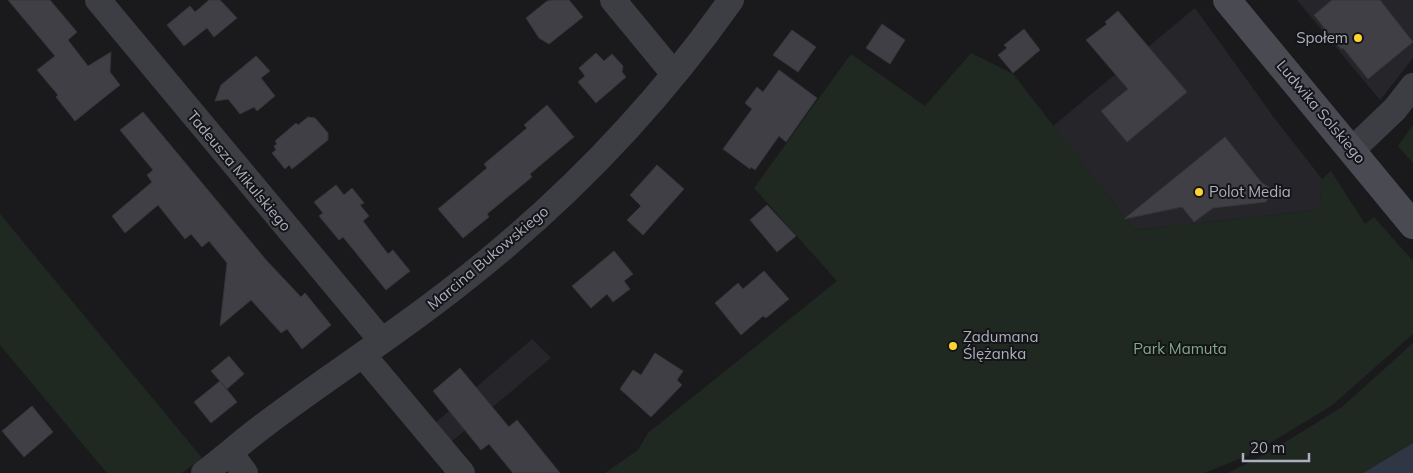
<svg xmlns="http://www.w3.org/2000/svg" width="1413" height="473" viewBox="0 0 1413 473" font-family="Mulish,sans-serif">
<rect width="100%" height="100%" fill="#1a1a1d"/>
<g fill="#26262a">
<polygon points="1297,0 1413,0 1413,58 1380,100"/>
<polygon points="1195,8 1275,119 1322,179 1320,205 1316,210 1135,230 1053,126"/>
<polygon points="532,339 551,358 450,443 434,424"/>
</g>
<g fill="#1f2922">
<polygon points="971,53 1013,74 1135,230 1316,210 1320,204 1322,179 1331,171 1365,224 1374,217 1413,261 1413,334 1331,406 1252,454 1204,473 605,473 638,450 648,433 837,281 754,188 851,54 925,106"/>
<polygon points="1413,125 1413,163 1398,146"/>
<polygon points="0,214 202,458 182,473 107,473 0,345"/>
<polygon points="1413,343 1413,443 1363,473 1228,473 1271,451 1342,407"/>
</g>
<polygon fill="#2e3743" points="1413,443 1413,473 1363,473"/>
<g fill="#403f45" stroke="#353439">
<polygon points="8,0 50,0 77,32 68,40 88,66 111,52 110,72 120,85 75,121 56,97 58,95 37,70 55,56"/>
<polygon points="209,0 220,0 237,18 214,37 207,28 184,46 167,25 190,6 195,12"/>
<polygon points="553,0 569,0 583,17 549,44 539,38 526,18 547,1"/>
<polygon points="1332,0 1380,0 1413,42 1368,79 1343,48 1341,49 1314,15"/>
<polygon points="1118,11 1187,92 1127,142 1101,111 1128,89 1086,40 1107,24 1105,22"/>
<polygon points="882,24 905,40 890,64 866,48"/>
<polygon points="1024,29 1040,50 1013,73 998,55 1007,48 1004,45"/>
<polygon points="792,30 816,47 798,72 773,55"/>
<polygon points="596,53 604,61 612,54 623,66 622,72 626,77 596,103 578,82 585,76 579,68"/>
<polygon points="256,56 270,71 261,78 275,96 257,111 254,107 240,114 228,99 215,101 221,85"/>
<polygon points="779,70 817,98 786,142 779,136 755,170 751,167 750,169 723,149 752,109 745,103 757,87 763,92"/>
<polygon points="547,105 574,137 530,174 532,177 487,214 489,217 463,238 438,209 487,168 484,164 527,128 524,125"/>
<polygon points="143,112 267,261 301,297 305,293 331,325 302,349 287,329 281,333 251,300 220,326 227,263 209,241 202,247 191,234 185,239 158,205 125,233 112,216 152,182 147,175 153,170 120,130"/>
<polygon points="308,117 315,118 328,133 328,140 292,169 289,165 285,169 272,153 276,150 274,146 277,144 275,141 296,123 298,125"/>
<polygon points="1225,137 1262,183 1269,187 1270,194 1266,202 1213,208 1194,222 1182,207 1124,219"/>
<polygon points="657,165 684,189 643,235 627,220 641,206 630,195"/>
<polygon points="336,185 344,195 352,188 364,203 360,205 369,216 363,221 388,254 393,250 410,271 386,290 343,237 339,240 319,216 323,213 314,202"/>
<polygon points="767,205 796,236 777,252 750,220"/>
<polygon points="614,251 633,274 624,281 630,289 613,302 607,294 591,308 572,286"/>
<polygon points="764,271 789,299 766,318 763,316 741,335 715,303 738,283 743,289"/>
<polygon points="655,353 683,371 677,380 682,385 651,417 620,389 633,370 641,375"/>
<polygon points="229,356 244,374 227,389 211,371"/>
<polygon points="460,368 509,427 517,420 560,473 513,473 489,444 481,450 433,391"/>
<polygon points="220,381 237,402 211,423 194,402"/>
<polygon points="32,406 53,432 24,457 2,431"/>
</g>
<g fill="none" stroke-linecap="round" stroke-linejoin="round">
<g stroke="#3d3d44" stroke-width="26">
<polyline points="98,0 382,341"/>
<polyline points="613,0 674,74"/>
<polyline points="1353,149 1395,109 1413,86"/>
<polyline points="363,355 462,473"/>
<polyline points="230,453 245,473"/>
<path d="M204,473C224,458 243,441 263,426C326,378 393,336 455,287C561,205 654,109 731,0"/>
</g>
<polyline stroke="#494a52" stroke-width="28" points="1227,0 1413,225"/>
</g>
<g fill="#ffd330" stroke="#151518" stroke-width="2">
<circle cx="1358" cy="38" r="5"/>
<circle cx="1199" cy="192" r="5"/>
<circle cx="953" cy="346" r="5"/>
</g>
<g text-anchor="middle" stroke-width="4" stroke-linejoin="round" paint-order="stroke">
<g font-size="15" fill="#acafbd" stroke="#151518" text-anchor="start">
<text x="1348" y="43" text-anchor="end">Społem</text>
<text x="1209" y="197">Polot Media</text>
<text x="963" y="342">Zadumana<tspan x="963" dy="17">Ślężanka</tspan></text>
</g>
<g font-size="15" fill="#acafbd" stroke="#151518">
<text transform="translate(1321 112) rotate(50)" y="5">Ludwika Solskiego</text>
<text transform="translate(239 171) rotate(50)" y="5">Tadeusza Mikulskiego</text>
<text transform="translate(488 258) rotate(-40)" y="5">Marcina Bukowskiego</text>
</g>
<g font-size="15" fill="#81aa89" stroke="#151518">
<text x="1180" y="354">Park Mamuta</text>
</g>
</g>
<path d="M1243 453v8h66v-8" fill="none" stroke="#acafbd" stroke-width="2.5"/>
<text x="1250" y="453" font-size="15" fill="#acafbd" stroke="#151518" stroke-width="4" paint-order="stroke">20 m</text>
</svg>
